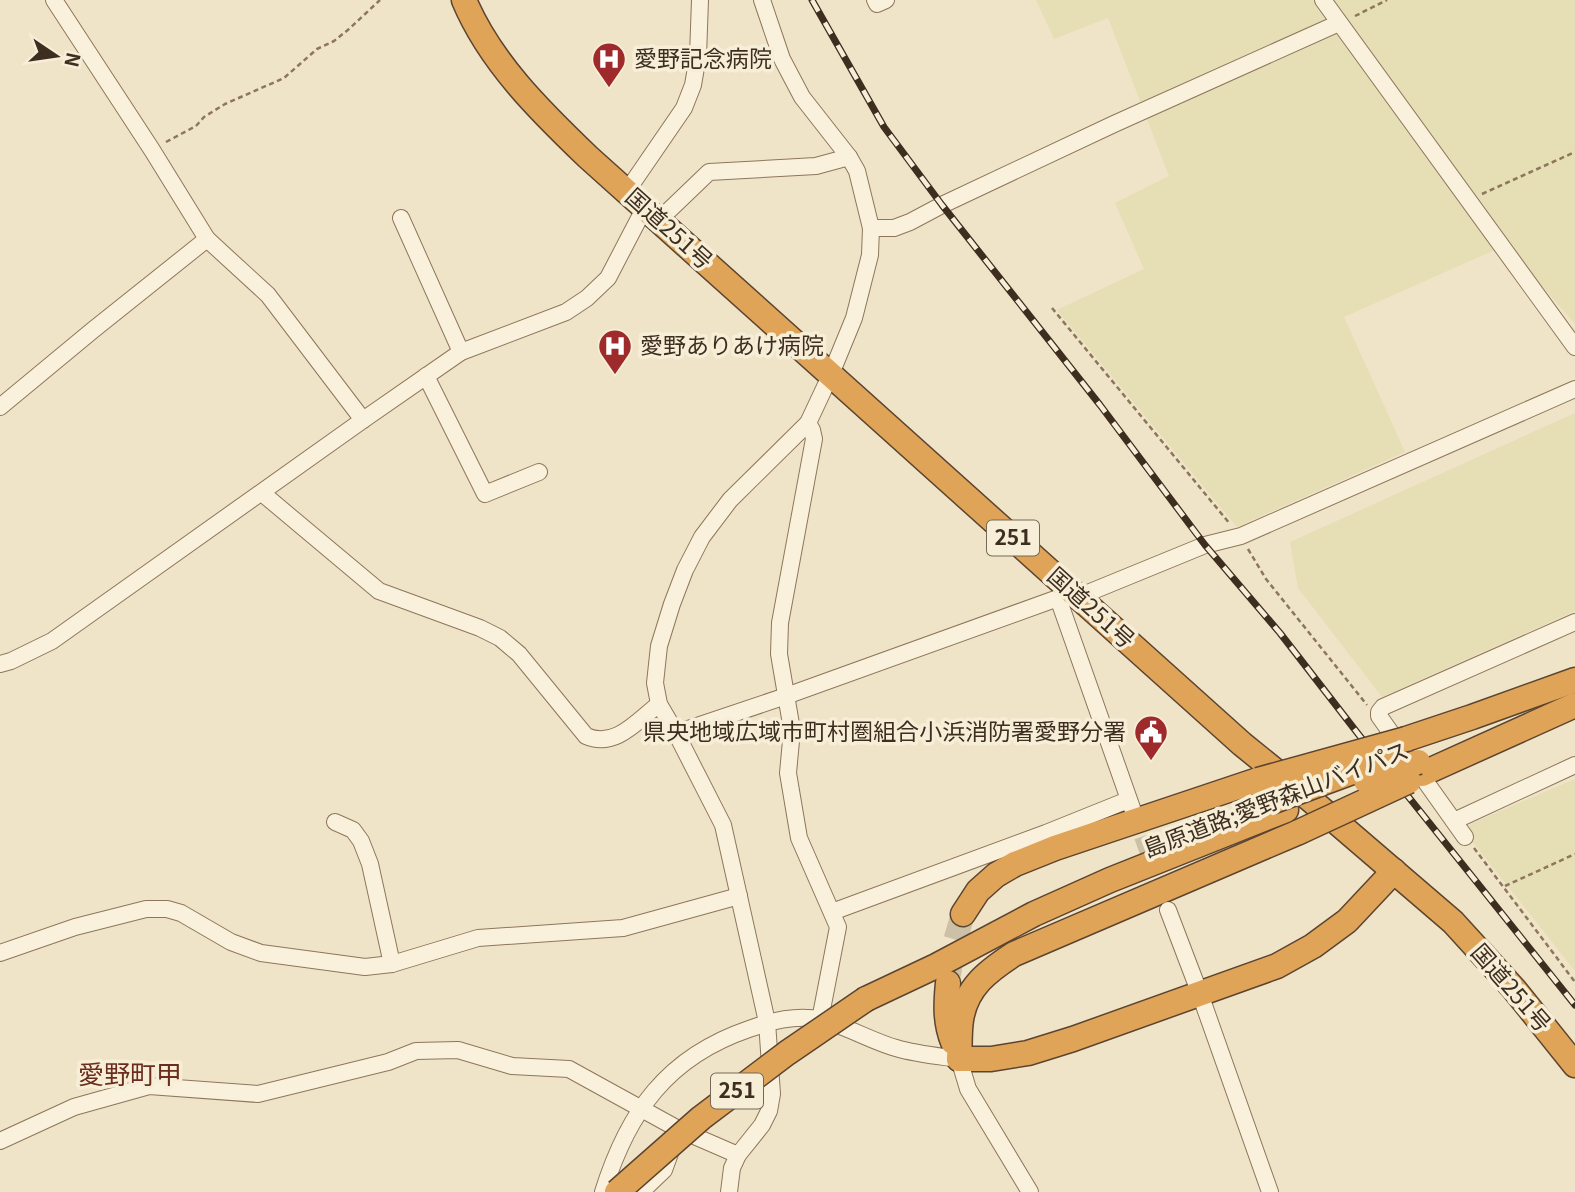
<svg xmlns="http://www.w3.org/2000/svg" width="1575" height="1192" viewBox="0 0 1575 1192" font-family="Georgia,'Noto Sans JP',serif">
<rect width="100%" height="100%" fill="#f0e4c8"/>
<g fill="#e6deb5">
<polygon points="1036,0 1575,0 1575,324 1506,245 1344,317 1405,452 1237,527 1057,310 1144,269 1115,203 1169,176 1108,18 1054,39"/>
<polygon points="1575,413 1575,611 1382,697 1298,588 1290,542"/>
<polygon points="1575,779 1575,971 1468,836 1470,824"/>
</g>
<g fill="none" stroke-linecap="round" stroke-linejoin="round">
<polyline stroke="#ccc0a6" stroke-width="16" stroke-dasharray="16 8" stroke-linecap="butt" points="1134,814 1164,898"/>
<polyline stroke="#ccc0a6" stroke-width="24" stroke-dasharray="24 12" stroke-linecap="butt" points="949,975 953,948 963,914"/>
<g stroke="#8d765c" stroke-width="18">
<g id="minor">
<polyline points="54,0 152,150 207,239 268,295 363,420"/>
<polyline points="875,0 877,4 886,0"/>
<polyline points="1323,0 1575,347"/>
<polyline points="627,191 684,108 693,85 698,56 700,0"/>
<polyline points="401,218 461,352"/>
<polyline points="659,220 709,172 816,166 849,157"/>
<polyline points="871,228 894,228 910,222 942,205 1114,124 1339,23"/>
<polyline points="426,376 485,494 539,472"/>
<polyline points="0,407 93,330 207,239"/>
<polyline points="808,423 812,430 814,439 780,623 779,654 792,730 788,773 799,838 838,927 820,1020"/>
<path d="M262,493L379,591L480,628L500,638L519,654L586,736C615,749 637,721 659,704"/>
<polyline points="1078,597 1205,545 1241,536 1575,389"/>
<polyline points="1058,598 1132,808"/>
<polyline points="0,664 11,661 52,641 363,420 461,352 566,312 587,298 608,278 645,207"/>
<polyline points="676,733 786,696 1058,598 1068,588"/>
<polyline points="1454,821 1575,765"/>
<polyline points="335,822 353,830 361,841 370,864 392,964"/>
<polyline points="1465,837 1379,716 1379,712 1383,707 1575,622"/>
<polyline points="1168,910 1200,994 1270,1192"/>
<polyline points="832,912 1046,833 1128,800"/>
<polyline points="0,953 75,927 146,909 167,909 181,913 231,942 261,953 365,967 392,964 478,938 623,928 739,896"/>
<polyline points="0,1141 74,1107 149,1086 258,1094 388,1062 416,1051 458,1050 512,1066 569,1069 678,1129 738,1155"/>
<path d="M603,1192C628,1112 667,1057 749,1029C771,1021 797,1014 821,1020C847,1026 871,1041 896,1048C916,1054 938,1056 959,1059L968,1089L1030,1192"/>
<polyline points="641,1192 664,1170 673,1145"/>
<polyline points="729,1192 732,1168 738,1155 762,1125 769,1111 772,1094 767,1022 723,825 676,733 659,704 655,683 659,646 672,604 685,570 702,537 730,500 808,423 831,374 854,318 870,255 871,228 857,171 849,157 802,97 782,59 762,0"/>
</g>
</g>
<g stroke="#5b4430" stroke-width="27">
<g id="highway">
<path d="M464,0C490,62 540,111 588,157L1242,744L1305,795L1453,922L1514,989L1575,1065"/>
<polyline points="1406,739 1472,717 1575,680"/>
<polyline points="1422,774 1575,705"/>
<polyline points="963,914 978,891 996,875 1015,864 1055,848 1258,780"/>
<path d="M948,983C946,1004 945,1022 953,1042"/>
<polyline points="866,999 936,966 1034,914 1110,880 1286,810"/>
<polyline points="959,1059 991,1059 1028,1053 1073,1039 1277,966 1313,946 1347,921 1394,871"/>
<path d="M959,1059C960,1046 959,1033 961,1020C966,987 988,971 1014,954L1299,832"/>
</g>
</g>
<g stroke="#8d765c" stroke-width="2.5" stroke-dasharray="5 3.5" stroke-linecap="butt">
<polyline points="1355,16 1387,0"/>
<polyline points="166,142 196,126 204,117 225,104 284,78 317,49 334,41 349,29 380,0"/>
<polyline points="1482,194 1575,152"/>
<polyline points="1052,308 1230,524"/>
<polyline points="1248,549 1266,579 1367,705"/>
<polyline points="1474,848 1575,982"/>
<polyline points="1505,886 1575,854"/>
</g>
<use href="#minor" stroke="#faf1dc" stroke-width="16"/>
<use href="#highway" stroke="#e0a458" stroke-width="24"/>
<g stroke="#3d2e20" stroke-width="7">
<polyline id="rail" points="812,0 884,127 942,205 1100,405 1205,545 1280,633 1359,735 1575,1005"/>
</g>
<use href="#rail" stroke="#f7eed8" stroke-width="4.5" stroke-dasharray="13" stroke-linecap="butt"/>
<g stroke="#5b4430" stroke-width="27" stroke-linecap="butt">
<g id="highway-bridge">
<polyline points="1258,780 1406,739"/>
<polyline points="1366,781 1418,762"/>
<polyline points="1271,802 1382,761"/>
<polyline points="1299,832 1409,781"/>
<polyline points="617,1192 701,1118 787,1053 866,999"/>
</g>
</g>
<use href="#highway-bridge" stroke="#e0a458" stroke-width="24"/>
</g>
<defs>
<g id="hospital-pin" transform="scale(1.75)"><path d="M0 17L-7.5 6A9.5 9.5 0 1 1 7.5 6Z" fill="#9e2a2b" stroke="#f7eed8"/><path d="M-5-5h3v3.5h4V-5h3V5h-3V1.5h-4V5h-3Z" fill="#fff"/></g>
<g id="civic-pin" transform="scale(1.75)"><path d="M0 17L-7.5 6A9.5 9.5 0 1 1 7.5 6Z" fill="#9e2a2b" stroke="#f7eed8"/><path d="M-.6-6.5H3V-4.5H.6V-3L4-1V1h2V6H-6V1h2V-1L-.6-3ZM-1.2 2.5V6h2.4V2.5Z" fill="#fff"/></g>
</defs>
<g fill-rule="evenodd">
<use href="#hospital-pin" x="609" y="59"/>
<use href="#hospital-pin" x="615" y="346"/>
<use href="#civic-pin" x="1151" y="732"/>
</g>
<g text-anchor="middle" stroke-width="7" stroke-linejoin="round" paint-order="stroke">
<g fill="#f7eed8" stroke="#756857" stroke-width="2">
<rect x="987" y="520.5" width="52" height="35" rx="5"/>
<rect x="711" y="1073.5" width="52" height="35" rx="5"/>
</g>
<g font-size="21" font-weight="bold" fill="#3d2e20">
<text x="1013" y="545">251</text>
<text x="737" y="1098">251</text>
</g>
<g font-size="23" fill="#3d2e20" stroke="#f7eed8" text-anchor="start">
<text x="634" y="67">愛野記念病院</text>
<text x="640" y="354">愛野ありあけ病院</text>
<text x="1126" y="740" text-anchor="end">県央地域広域市町村圏組合小浜消防署愛野分署</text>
</g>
<g font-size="23" fill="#3d2e20" stroke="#f7eed8">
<text transform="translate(669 229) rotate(42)" y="8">国道251号</text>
<text transform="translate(1091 608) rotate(42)" y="8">国道251号</text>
<text transform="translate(1276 800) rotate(-21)" y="8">島原道路;愛野森山バイパス</text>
<text transform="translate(1511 988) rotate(49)" y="8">国道251号</text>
</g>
<g font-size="26" fill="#6b2e1e" stroke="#f7eed8">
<text x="130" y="1084">愛野町甲</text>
</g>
</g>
<g transform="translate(56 56) rotate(103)" stroke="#f7eed8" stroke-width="5" paint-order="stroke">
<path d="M0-5L12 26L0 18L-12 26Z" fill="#3d2e20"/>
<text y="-10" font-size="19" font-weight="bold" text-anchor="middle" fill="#3d2e20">N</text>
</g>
</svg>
